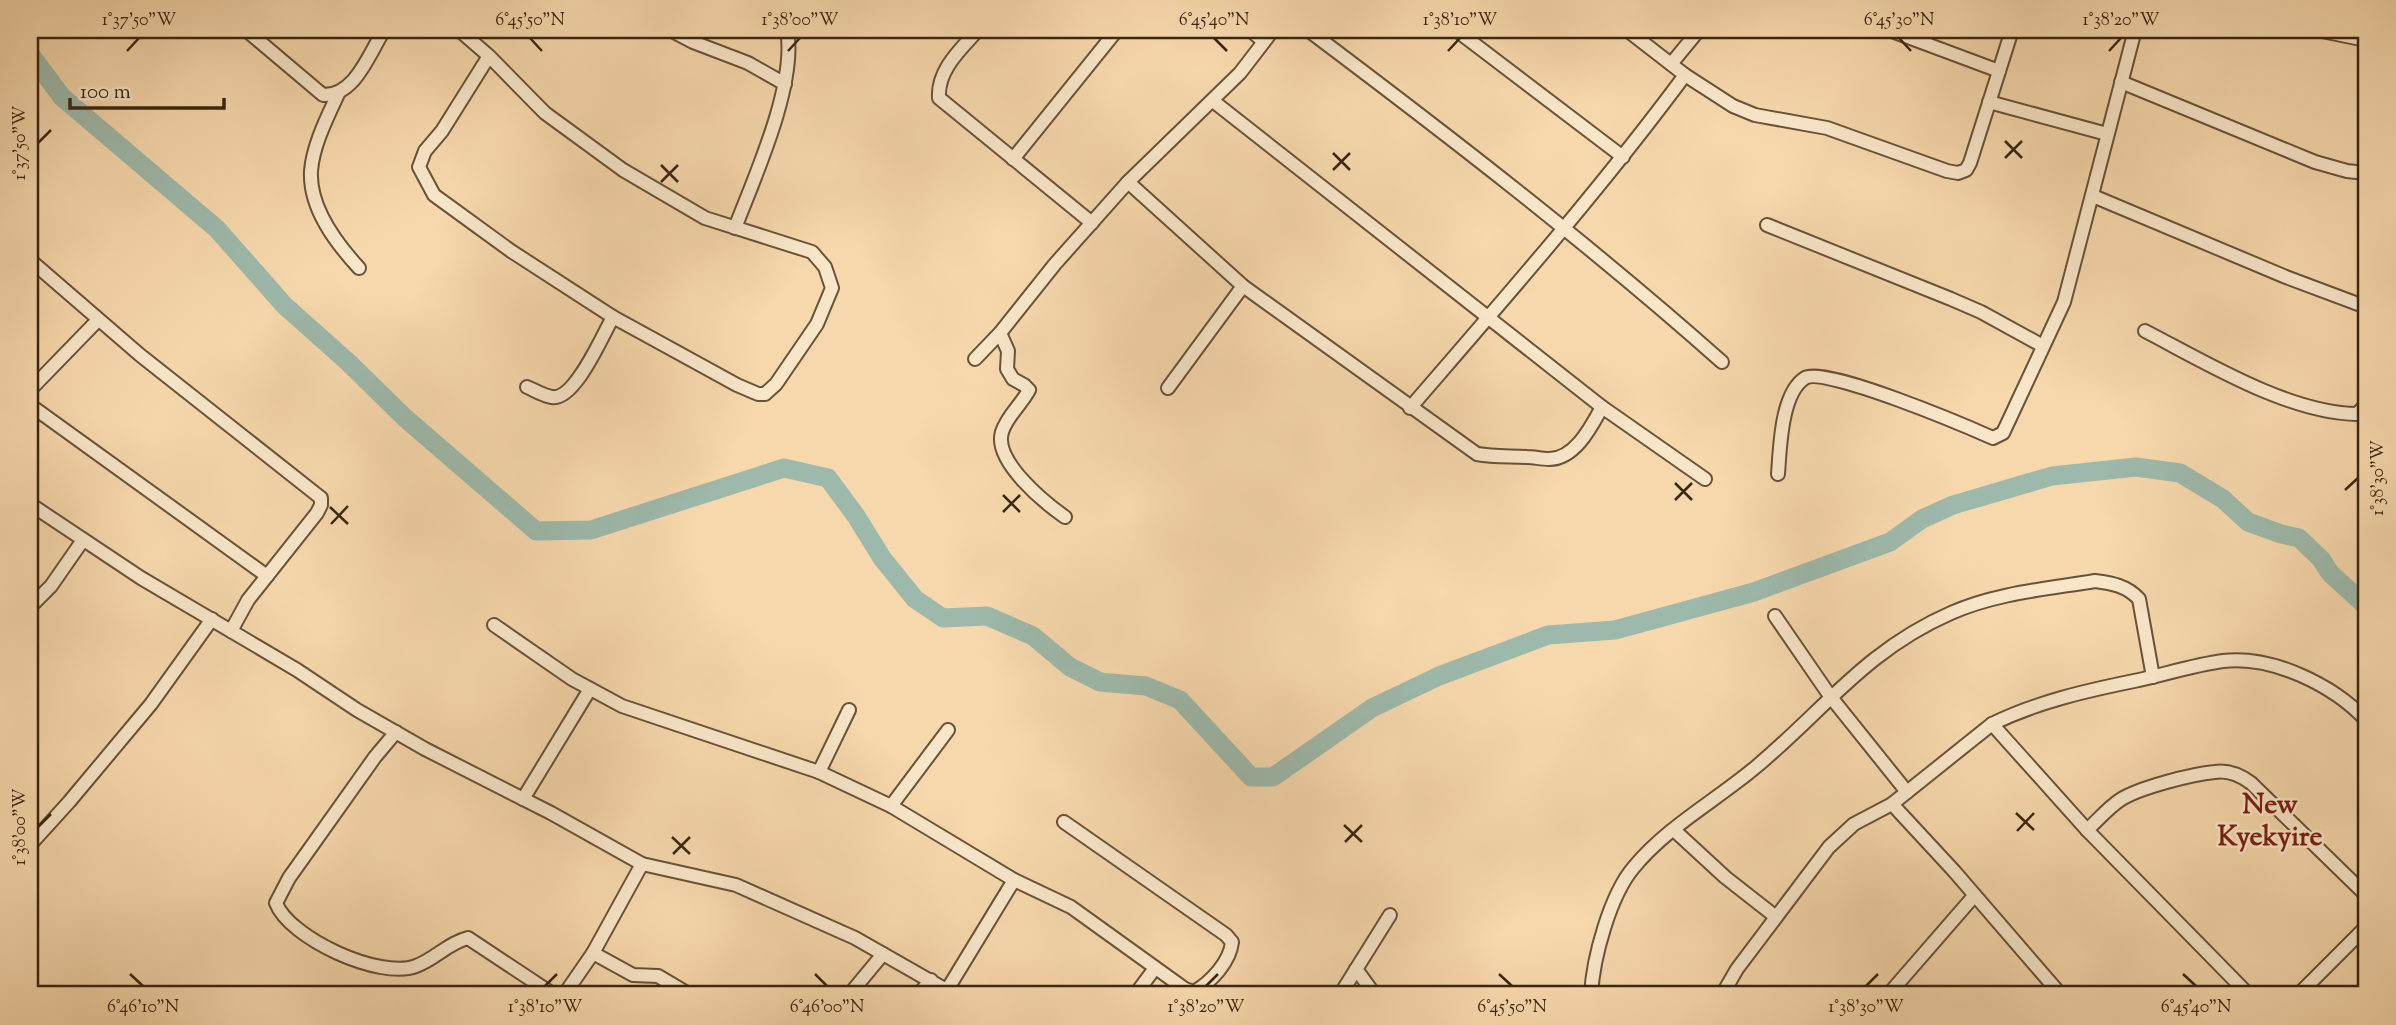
<svg xmlns="http://www.w3.org/2000/svg" width="2396" height="1025" viewBox="0 0 2396 1025" font-family="'Sorts Mill Goudy',serif">
<rect width="100%" height="100%" fill="#f6d8ac"/>
<filter id="stains"><feTurbulence type="fractalNoise" baseFrequency=".00286" numOctaves="4"/><feColorMatrix values="0 0 0 0 .2 0 0 0 0 .09 0 0 0 0 .02 0 0 0 .5 -.17"/></filter>
<radialGradient id="worn" r=".72"><stop offset=".6" stop-color="#630" stop-opacity="0"/><stop offset="1" stop-color="#630" stop-opacity=".3"/></radialGradient>
<g fill="none" stroke-linecap="round" stroke-linejoin="round">
<polyline stroke="#9db9ab" stroke-width="19" points="30,54 62,97 217,229 284,305 349,363 404,417 536,531 591,530 784,468 828,478 856,516 882,558 915,599 943,618 987,616 1033,636 1070,667 1100,682 1146,686 1180,700 1251,777 1273,777 1372,708 1439,676 1548,635 1615,630 1754,592 1890,542 1922,519 1953,505 2052,476 2136,467 2180,473 2223,499 2248,522 2281,534 2299,538 2321,559 2330,573 2366,606"/>
<g stroke="#685238" stroke-width="16">
<g id="minor">
<path d="M246,30L323,95C355,96 369,54 384,30"/>
<polyline points="459,30 489,56 545,113 623,170 705,218 812,252 825,267 832,288 817,324 776,384 765,394 758,394 737,385 613,317 511,251 434,195 419,167 425,151 442,131 489,56"/>
<polyline points="670,30 693,42 748,63 785,84"/>
<path d="M978,30C961,49 937,70 939,98L1092,223"/>
<polyline points="1250,30 1263,41"/>
<path d="M1308,30C1449,136 1589,244 1722,362"/>
<polyline points="1456,30 1623,157"/>
<polyline points="1627,30 1685,75 1733,106 1755,115 1827,128 1947,171 1958,173 1966,170 1970,163 2012,30"/>
<polyline points="1889,30 1999,71"/>
<polyline points="2317,30 2366,40"/>
<polyline points="1671,64 1699,30"/>
<polyline points="2121,82 2315,162 2347,171 2366,173"/>
<path d="M338,94C327,118 313,145 311,171C309,208 336,243 359,268"/>
<polyline points="1213,101 1602,407 1705,479"/>
<polyline points="1989,102 2107,134"/>
<polyline points="1013,159 1117,30"/>
<path d="M1128,182L1243,286L1477,454C1494,457 1509,456 1527,457C1534,457 1541,459 1549,459C1575,459 1591,427 1602,407"/>
<polyline points="2093,196 2286,277 2366,307"/>
<polyline points="1767,225 1951,299 1981,312 2043,346"/>
<path d="M735,228C755,176 797,84 787,30"/>
<polyline points="30,260 140,355 321,498 321,505 317,513 248,600 231,631"/>
<path d="M2145,331C2205,362 2288,413 2357,414L2366,405"/>
<path d="M1000,333L1008,351L1007,369L1013,379L1024,385L1029,390C1021,405 1007,416 1002,432C993,461 1045,503 1065,517"/>
<polyline points="975,359 1000,333 1055,264 1128,182 1240,73 1273,30"/>
<path d="M527,387C534,390 544,396 552,397C575,401 603,334 613,317"/>
<polyline points="1168,388 1243,286"/>
<polyline points="30,390 98,320"/>
<polyline points="30,405 267,576"/>
<path d="M1410,408C1504,299 1599,191 1685,75"/>
<path d="M1778,474C1780,448 1781,393 1805,378C1825,366 1966,426 1993,438L2003,433L2064,302L2135,30"/>
<polyline points="30,504 141,578 297,670 357,710 425,749 551,813 642,864 736,885 855,938 955,995"/>
<polyline points="30,607 51,586 83,540"/>
<polyline points="1775,616 1830,696 1907,792"/>
<path d="M494,625L572,679L622,706L819,772L891,806L1014,880L1071,907L1185,989L1194,992C1211,982 1230,962 1232,942L1226,935L1064,822"/>
<polyline points="1992,724 2087,830 2249,995"/>
<path d="M396,732L375,757L289,878L276,903C289,938 380,980 416,966C435,959 448,943 468,938L554,995"/>
<polyline points="819,772 849,710"/>
<polyline points="523,799 590,689"/>
<path d="M1892,804L1992,724C2037,702 2085,691 2134,681C2163,675 2193,665 2223,661C2272,655 2333,685 2366,720"/>
<polyline points="891,806 948,730"/>
<polyline points="1674,830 1725,877 1776,917"/>
<path d="M2087,830C2098,820 2108,808 2120,800C2138,788 2192,774 2215,772C2229,770 2240,775 2251,783L2366,895"/>
<polyline points="30,845 69,802 151,704 212,619"/>
<polyline points="593,953 633,975 658,976 690,995"/>
<polyline points="1356,969 1375,995"/>
<polyline points="947,990 1014,880"/>
<polyline points="564,995 593,953 642,864"/>
<polyline points="849,995 883,954"/>
<polyline points="918,995 931,980"/>
<polyline points="1135,995 1155,968"/>
<polyline points="1340,995 1390,915"/>
<path d="M1591,995C1593,958 1610,895 1634,867C1668,826 1717,800 1757,766C1824,710 1866,650 1951,613C1996,593 2047,589 2095,581C2112,583 2127,586 2139,599L2153,677"/>
<polyline points="1722,995 1737,969 1829,847 1854,824 1892,804 1954,871 2061,995"/>
<polyline points="1888,995 1974,896"/>
<polyline points="2298,995 2366,927"/>
</g>
</g>
<use href="#minor" stroke="#f9e6c9" stroke-width="12"/>
</g>
<path fill="none" stroke="#392611" stroke-width="2.5" d="M530,38L542,51M1214,38L1227,51M1899,38L1911,51M127,51L139,38M788,51L800,38M1448,51L1460,38M2109,51L2121,38M2005,141L2022,158M38,143L51,130M1333,153L1350,170M2005,158L2022,141M661,165L678,182M1333,170L1350,153M661,182L678,165M1675,483L1692,500M2345,490L2358,478M1003,495L1020,512M1675,500L1692,483M330,507L348,524M1003,512L1020,495M331,524L348,506M2016,813L2034,830M1344,825L1362,842M38,827L51,814M2017,831L2034,813M672,837L690,854M1345,842L1362,825M673,854L690,837M130,974L143,986M815,974L827,986M1499,974L1512,986M2183,974L2196,986M545,986L557,974M1206,986L1218,974M1866,986L1878,974"/>
<g text-anchor="middle" stroke-width="5" stroke-linejoin="round" paint-order="stroke">
<g font-size="28" font-weight="bold" fill="#7a1f14" stroke="#f9e6c9">
<text x="2270" y="813">New<tspan x="2270" dy="32">Kyekyire</tspan></text>
</g>
</g>
<rect width="2396" height="1025" fill="none" stroke="#f6d8ac" stroke-width="77"/>
<path d="M70 98v10h154v-10" fill="none" stroke="#392611" stroke-width="3.5"/>
<text x="80" y="98" font-size="21" fill="#392611" stroke="#f9e6c9" stroke-width="5" paint-order="stroke">100 m</text>
<rect x="38" y="38" width="2320" height="948" fill="none" stroke="#392611" stroke-width="2.5"/>
<g font-size="18" text-anchor="middle" fill="#392611">
<text x="139" y="25">1°37'50"W</text>
<text x="530" y="25">6°45'50"N</text>
<text x="800" y="25">1°38'00"W</text>
<text x="1214" y="25">6°45'40"N</text>
<text x="1460" y="25">1°38'10"W</text>
<text x="1899" y="25">6°45'30"N</text>
<text x="2121" y="25">1°38'20"W</text>
<text transform="translate(19 143) rotate(-90)" y="6">1°37'50"W</text>
<text transform="translate(2377 478) rotate(-90)" y="6">1°38'30"W</text>
<text transform="translate(19 827) rotate(-90)" y="6">1°38'00"W</text>
<text x="143" y="1012">6°46'10"N</text>
<text x="545" y="1012">1°38'10"W</text>
<text x="827" y="1012">6°46'00"N</text>
<text x="1206" y="1012">1°38'20"W</text>
<text x="1512" y="1012">6°45'50"N</text>
<text x="1866" y="1012">1°38'30"W</text>
<text x="2196" y="1012">6°45'40"N</text>
</g>
<rect width="100%" height="100%" filter="url(#stains)"/>
<rect width="100%" height="100%" fill="url(#worn)"/>
</svg>
